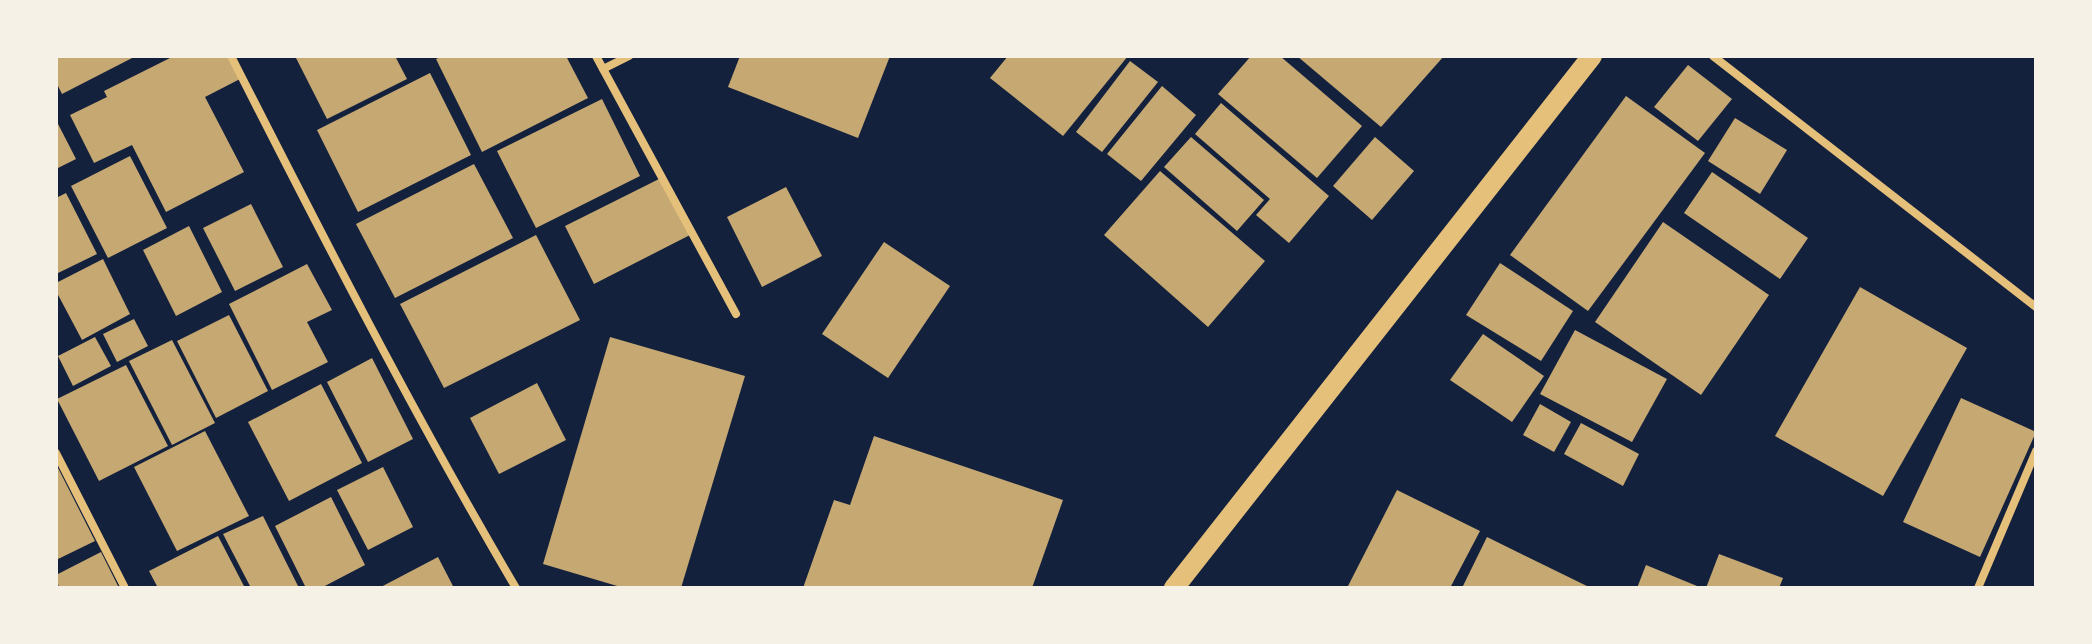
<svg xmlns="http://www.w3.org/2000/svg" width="2092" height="644" viewBox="0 0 2092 644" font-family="Mulish,sans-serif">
<rect width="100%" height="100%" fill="#14213d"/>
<g fill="#c6a872">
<polygon points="56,56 136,56 62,94 56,82"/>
<polygon points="174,56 228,56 240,79 205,97 244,172 166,212 132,145 94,163 70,115 107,97 104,91"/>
<polygon points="295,56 395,56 407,79 327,119"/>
<polygon points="443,56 566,56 588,98 482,152 436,59"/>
<polygon points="740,56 890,56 858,138 728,87"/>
<polygon points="1008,56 1128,56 1063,136 990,78"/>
<polygon points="1251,56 1280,56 1362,126 1317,178 1218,94"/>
<polygon points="1297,56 1444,56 1381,127"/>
<polygon points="1130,61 1158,82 1102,152 1076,132"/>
<polygon points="1688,65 1732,99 1698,141 1654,107"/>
<polygon points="430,73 471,155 358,212 317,130"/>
<polygon points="1162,86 1196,115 1141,181 1107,154"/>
<polygon points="1626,96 1705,153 1588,311 1510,255"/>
<polygon points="602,99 640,176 536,228 497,151"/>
<polygon points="1221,103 1329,196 1289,243 1256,215 1270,199 1195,134"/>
<polygon points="1735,118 1787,150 1760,194 1708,161"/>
<polygon points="56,120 76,159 56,169"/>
<polygon points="1191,137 1264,200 1237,231 1164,167"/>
<polygon points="1375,137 1414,171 1372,220 1333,186"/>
<polygon points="130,156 167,228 108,258 71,186"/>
<polygon points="474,164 513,238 395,298 356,224"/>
<polygon points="1160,171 1265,261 1208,327 1104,235"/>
<polygon points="1712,172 1808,238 1780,279 1684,213"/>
<polygon points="661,178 690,235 594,284 565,226"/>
<polygon points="786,187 822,256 762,287 727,217"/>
<polygon points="66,193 97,254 56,274 56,198"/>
<polygon points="251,204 283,267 235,291 203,228"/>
<polygon points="1663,222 1769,295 1701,395 1595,322"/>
<polygon points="189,226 222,292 176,316 143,250"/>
<polygon points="536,235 580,320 444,388 400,304"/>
<polygon points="884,242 950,286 888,378 822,334"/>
<polygon points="103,259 130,314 82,340 56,291 56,283"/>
<polygon points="1500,263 1573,311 1541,361 1466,315"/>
<polygon points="307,264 332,310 307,322 328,362 272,390 229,304"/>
<polygon points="1860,287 1967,348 1883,496 1775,436"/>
<polygon points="229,315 268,391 216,418 177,341"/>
<polygon points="134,319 148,346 117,362 103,334"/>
<polygon points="1575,330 1667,379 1632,442 1540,394"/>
<polygon points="1483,334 1544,376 1512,422 1450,380"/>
<polygon points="95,337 111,366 73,386 58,356"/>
<polygon points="610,337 745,376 681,588 624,588 543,564"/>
<polygon points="172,340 215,423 172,445 129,361"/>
<polygon points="372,358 413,439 368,462 327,382"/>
<polygon points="126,365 168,446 99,481 57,399"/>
<polygon points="537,383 566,440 499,474 470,418"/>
<polygon points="321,384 362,463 289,501 248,422"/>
<polygon points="1961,398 2036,432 1980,557 1903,522"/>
<polygon points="1540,404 1571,422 1554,452 1523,435"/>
<polygon points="1581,423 1639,454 1623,486 1564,454"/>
<polygon points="205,431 249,516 177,551 134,467"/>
<polygon points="874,436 1063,500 1032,588 803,588 834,500 850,505"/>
<polygon points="56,464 95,541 56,560"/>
<polygon points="383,467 413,527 368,550 337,490"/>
<polygon points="1397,490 1480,531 1450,588 1347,588"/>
<polygon points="331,497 365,565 321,588 306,588 275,526"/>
<polygon points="263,516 299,588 251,588 223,534"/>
<polygon points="218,536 245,588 158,588 149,571"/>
<polygon points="1487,537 1591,588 1462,588"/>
<polygon points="101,552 119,588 59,588 56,575"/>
<polygon points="1719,554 1783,578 1779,588 1706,588"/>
<polygon points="438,557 454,588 379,588"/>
<polygon points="1646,565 1697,586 1696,588 1637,588"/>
</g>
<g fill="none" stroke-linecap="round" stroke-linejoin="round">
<g stroke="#e5c07b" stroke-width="8">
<path d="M231,56C322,235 414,415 516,588"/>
<polyline points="596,56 736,314"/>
<polyline points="1713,56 2036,307"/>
<polyline points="603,69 629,56"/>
<polyline points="56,453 125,588"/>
<polyline points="1978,588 2036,451"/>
</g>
<polyline stroke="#e5c07b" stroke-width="20" points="1174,588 1592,56"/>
</g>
<rect width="2092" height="644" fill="none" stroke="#f6f1e7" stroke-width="116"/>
</svg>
